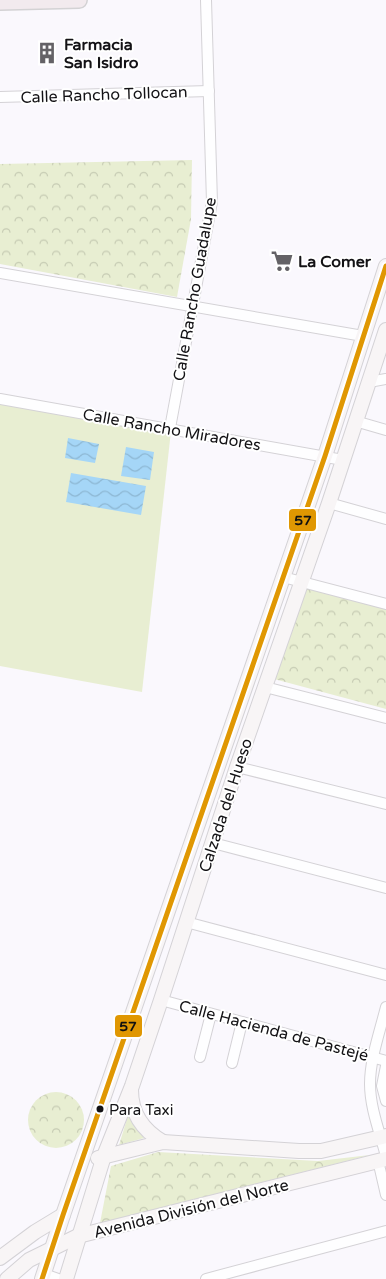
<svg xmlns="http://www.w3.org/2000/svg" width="386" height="1279" viewBox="0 0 386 1279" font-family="'Varela Round',sans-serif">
<defs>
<pattern id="forest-crowns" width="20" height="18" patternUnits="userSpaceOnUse" patternTransform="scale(1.25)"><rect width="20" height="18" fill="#e8eed2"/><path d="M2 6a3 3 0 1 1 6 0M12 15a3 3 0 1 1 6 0" fill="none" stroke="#c6cbb3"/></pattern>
<pattern id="water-waves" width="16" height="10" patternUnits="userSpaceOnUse" patternTransform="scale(1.25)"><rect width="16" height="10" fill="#a5d6f7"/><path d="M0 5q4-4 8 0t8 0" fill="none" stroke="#8db7d3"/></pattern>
</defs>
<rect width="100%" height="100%" fill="#faf8fd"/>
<polygon fill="#e8eed2" points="0,401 171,431 142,692 0,666"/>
<g fill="url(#forest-crowns)">
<polygon points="192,160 191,219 177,297 0,264 0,164"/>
<polygon points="308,585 386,607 386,709 274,679"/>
<circle cx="56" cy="1120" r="28"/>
<polygon points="131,1106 144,1138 119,1145"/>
<polygon points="158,1152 318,1161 370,1155 100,1223 111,1166"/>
</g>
<g fill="url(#water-waves)">
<polygon points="68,438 99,444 95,463 65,458"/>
<polygon points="126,447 154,452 150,480 121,476"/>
<polygon points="71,473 146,486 141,515 66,502"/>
</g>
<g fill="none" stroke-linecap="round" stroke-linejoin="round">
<g stroke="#d4d2d6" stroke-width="12">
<g id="minor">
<polyline points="0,97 209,91"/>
<polyline points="0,273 363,336"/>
<polyline points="369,382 386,379"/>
<polyline points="0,399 343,460"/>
<polyline points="355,421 386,430"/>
<polyline points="170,428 212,202 206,0"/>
<polyline points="329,503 386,519"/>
<polyline points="283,577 386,604"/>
<polyline points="265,687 386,718"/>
<polyline points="237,767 386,804"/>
<polyline points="213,843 386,888"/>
<polyline points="186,922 386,975"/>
<polyline points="161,1000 386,1061"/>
<path d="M386,1007C380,1031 370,1059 370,1084C370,1108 380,1133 386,1156"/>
<polyline points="200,1057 211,1014"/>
<polyline points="232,1063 242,1022"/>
<polyline points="386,1066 382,1086 386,1101"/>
<polyline points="380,1169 386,1195"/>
<polyline points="44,1274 58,1279"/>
<polyline points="206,1279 386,1231"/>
</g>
</g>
<g stroke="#d4d2d6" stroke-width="16">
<g id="secondary">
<path d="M131,1090C131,1114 144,1131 163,1142"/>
<polyline points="98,1158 163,1142 299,1151 321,1151 386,1136"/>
<polyline points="0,1258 35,1232 63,1215"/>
<polyline points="7,1279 29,1260 78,1236 386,1159"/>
<polyline points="42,1279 63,1215 325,456 386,266"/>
<polyline points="66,1279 104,1156 132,1086 161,1000 237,767 329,503 386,330"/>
</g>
</g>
<g stroke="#d3d2d4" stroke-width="18">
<polyline id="primary" points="0,2 79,0"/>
</g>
<use href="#minor" stroke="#fefeff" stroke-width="10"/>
<use href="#secondary" stroke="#f8f5f6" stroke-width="14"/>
<use href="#primary" stroke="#f2eaee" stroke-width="15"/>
<g stroke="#fff" stroke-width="9">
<polyline id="bus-1" points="42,1279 63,1215 325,456 386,266"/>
</g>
<use href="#bus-1" stroke="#e09702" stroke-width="5"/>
</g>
<defs>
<g id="building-bare" transform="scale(1.725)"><path d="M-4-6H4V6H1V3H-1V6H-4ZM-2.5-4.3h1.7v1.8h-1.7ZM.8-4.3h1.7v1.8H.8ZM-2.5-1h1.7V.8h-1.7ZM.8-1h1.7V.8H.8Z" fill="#646266" stroke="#fff" stroke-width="2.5" paint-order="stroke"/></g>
<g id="supermarket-bare" transform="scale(1.725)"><path d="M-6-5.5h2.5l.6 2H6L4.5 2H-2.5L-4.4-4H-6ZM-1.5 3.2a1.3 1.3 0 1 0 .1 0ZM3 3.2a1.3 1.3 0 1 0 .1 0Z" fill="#646266" stroke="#fff" stroke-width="2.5" paint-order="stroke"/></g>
</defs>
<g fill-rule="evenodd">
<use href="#building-bare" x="47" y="53"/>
<use href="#supermarket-bare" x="282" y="261"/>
</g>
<circle fill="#131215" stroke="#fff" stroke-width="2" cx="100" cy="1109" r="4.5"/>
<g text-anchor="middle" stroke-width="4" stroke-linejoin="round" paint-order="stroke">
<g font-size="15" fill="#131215" stroke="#fff" text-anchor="start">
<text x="109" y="1115">Para Taxi</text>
</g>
<g font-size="16" font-weight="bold" fill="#131215" stroke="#fff" text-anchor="start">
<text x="64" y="50">Farmacia<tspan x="64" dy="18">San Isidro</tspan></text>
<text x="298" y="267">La Comer</text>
</g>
<g font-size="16" fill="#131215" stroke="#fff">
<text transform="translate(104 94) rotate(-2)" y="6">Calle Rancho Tollocan</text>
<text transform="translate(194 289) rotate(-80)" y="6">Calle Rancho Guadalupe</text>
<text transform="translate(172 429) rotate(10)" y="6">Calle Rancho Miradores</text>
<text transform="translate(225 805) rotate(-72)" y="6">Calzada del Hueso</text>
<text transform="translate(274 1030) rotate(15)" y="6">Calle Hacienda de Pastejé</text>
<text transform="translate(191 1208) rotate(-14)" y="6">Avenida División del Norte</text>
</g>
</g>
<g stroke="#fff" stroke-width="2">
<rect x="288" y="508" width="29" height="24" rx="5" fill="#e09702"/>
<rect x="114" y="1014" width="29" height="24" rx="5" fill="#e09702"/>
</g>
<g font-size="14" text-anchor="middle" font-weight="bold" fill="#111">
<text x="303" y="525">57</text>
<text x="128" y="1031">57</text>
</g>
</svg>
